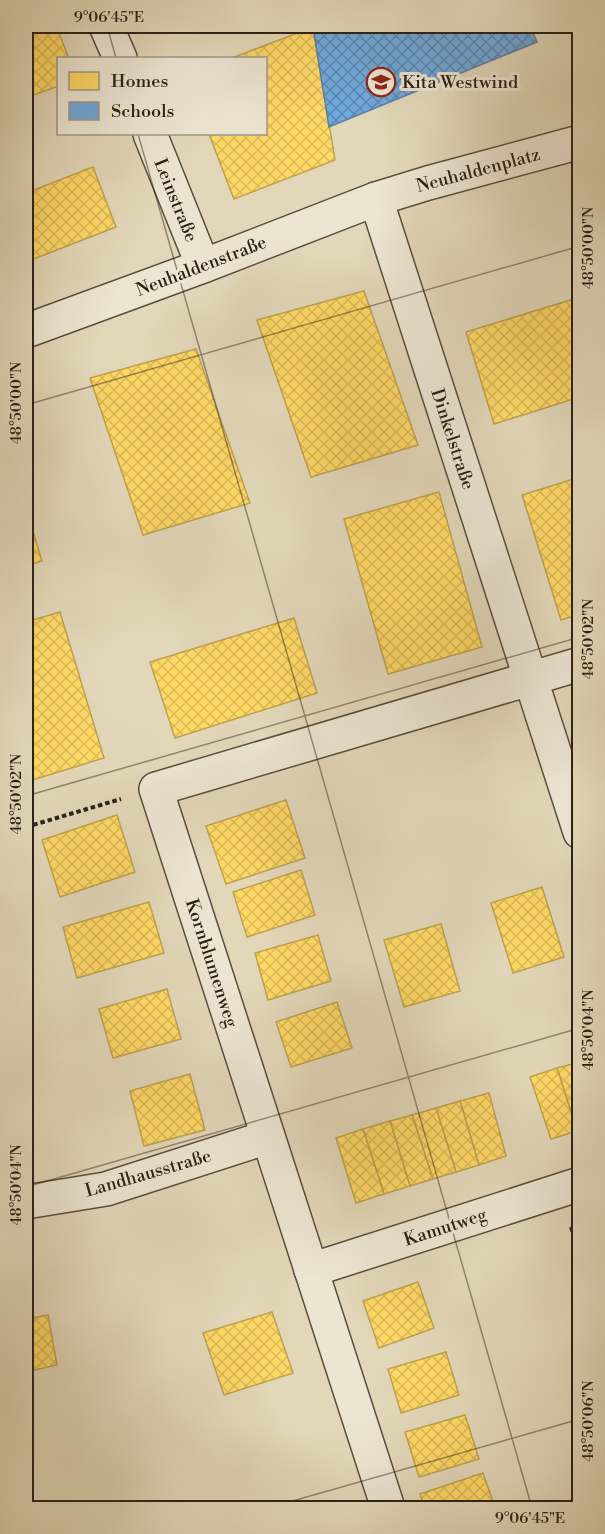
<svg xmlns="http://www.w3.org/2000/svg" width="605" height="1534" viewBox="0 0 605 1534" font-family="'Libre Bodoni',serif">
<defs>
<pattern id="homes-cross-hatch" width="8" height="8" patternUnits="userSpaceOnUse" patternTransform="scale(1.5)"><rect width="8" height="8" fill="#ffd966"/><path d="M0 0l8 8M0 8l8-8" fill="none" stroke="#dbba58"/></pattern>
<pattern id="schools-cross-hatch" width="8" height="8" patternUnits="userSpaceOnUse" patternTransform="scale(1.5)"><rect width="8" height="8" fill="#6fa8dc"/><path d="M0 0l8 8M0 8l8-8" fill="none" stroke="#5b88b1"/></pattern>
</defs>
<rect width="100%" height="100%" fill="#e2d7b9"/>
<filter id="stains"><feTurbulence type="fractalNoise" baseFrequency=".00333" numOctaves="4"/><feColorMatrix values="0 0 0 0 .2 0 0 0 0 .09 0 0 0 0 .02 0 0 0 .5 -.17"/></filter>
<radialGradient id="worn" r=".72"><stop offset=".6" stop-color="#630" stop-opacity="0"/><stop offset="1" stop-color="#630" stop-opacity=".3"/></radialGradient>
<g fill="url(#homes-cross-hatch)" stroke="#bfa24e" stroke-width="1.5">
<polygon points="26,26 56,26 69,58 58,58 58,86 26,98"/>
<polygon points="313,27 335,160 234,199 209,134 266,134 266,58 232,58"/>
<polygon points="93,167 116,227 26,262 26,193"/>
<polygon points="364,291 418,445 311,477 257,320"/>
<polygon points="580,297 580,397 494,424 466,332"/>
<polygon points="196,349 250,503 143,535 90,378"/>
<polygon points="580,477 580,614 561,620 522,495"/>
<polygon points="439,492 482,647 388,674 344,519"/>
<polygon points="26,508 42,561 26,566"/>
<polygon points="60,612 104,758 26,782 26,622"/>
<polygon points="294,618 317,693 175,738 150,662"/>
<polygon points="286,800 305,858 226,884 206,826"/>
<polygon points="117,815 135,872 60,897 42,840"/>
<polygon points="301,870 315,915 247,937 233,892"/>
<polygon points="542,887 564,957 513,973 491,903"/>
<polygon points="149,902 164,953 77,978 63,927"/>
<polygon points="441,924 460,991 404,1007 384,940"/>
<polygon points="318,935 331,981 268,1000 255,953"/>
<polygon points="167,989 181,1039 113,1058 99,1009"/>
<polygon points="337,1002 352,1048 291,1067 276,1022"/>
<polygon points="580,1062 580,1131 577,1131 557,1068"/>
<polygon points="557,1068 577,1131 551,1139 530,1077"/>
<polygon points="190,1074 205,1130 144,1146 130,1091"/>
<polygon points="489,1093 506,1156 479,1165 460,1101"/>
<polygon points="460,1101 479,1165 456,1172 436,1108"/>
<polygon points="436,1108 456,1172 433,1179 412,1115"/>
<polygon points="412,1115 433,1179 410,1186 390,1121"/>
<polygon points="390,1121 410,1186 384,1194 363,1129"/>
<polygon points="363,1129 384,1194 356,1203 336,1138"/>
<polygon points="418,1282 434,1328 379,1348 363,1301"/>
<polygon points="272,1312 293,1373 224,1395 203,1333"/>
<polygon points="48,1315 57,1365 26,1372 26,1319"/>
<polygon points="446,1352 459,1395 401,1413 388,1369"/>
<polygon points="465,1415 479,1459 419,1477 405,1432"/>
<polygon points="483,1473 495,1508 425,1508 420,1494"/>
</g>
<polygon fill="url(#schools-cross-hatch)" stroke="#5b80a1" stroke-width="1.5" points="317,26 530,26 537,42 329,127 313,27"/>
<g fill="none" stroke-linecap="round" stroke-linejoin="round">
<g stroke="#594e3f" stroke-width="36">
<g id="minor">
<polyline points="106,26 120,58"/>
<polyline points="150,134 203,266"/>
<polyline points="376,199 580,832"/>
<polyline points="26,331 203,266 376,199 428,183 580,142"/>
<polyline points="26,1202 106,1189 268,1137"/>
<polyline points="311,1270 580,1184"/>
<polyline points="388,1508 156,789 580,664"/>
</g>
</g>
<g stroke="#2b2116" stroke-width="4" stroke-dasharray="4.5 3" stroke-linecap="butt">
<polyline points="26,827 121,799"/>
<polyline points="571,1227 580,1255"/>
</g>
<use href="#minor" stroke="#ece5d2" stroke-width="33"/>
</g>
<path fill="none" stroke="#2b2116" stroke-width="1.5" stroke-opacity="0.45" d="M107,26L116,58M138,134L532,1508M26,405L580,246M26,796L580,637M26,1187L580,1028M268,1508L580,1419"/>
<defs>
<g id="school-ring" transform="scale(1.5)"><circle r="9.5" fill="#ece5d2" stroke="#8f2418" stroke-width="1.5"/><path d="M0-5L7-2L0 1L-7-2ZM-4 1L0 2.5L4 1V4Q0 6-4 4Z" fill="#8f2418"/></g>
</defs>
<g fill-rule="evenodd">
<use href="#school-ring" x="381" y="82"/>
</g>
<g text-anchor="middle" stroke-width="6" stroke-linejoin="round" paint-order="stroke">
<g font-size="18" fill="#2b2116" stroke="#ece5d2" text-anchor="start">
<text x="402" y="88">Kita Westwind</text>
</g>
<g font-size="18" fill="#2b2116" stroke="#ece5d2">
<text transform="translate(478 170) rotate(-15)" y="6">Neuhaldenplatz</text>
<text transform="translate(176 200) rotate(68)" y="6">Leinstraße</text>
<text transform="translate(201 266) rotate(-21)" y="6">Neuhaldenstraße</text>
<text transform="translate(453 439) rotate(72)" y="6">Dinkelstraße</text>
<text transform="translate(212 963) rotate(72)" y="6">Kornblumenweg</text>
<text transform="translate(148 1173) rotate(-16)" y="6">Landhausstraße</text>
<text transform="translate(445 1227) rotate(-18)" y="6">Kamutweg</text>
</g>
</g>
<rect width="605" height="1534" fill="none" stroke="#e2d7b9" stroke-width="66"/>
<rect x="57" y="57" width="210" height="78" fill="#ece5d2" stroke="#9f9787" stroke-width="1.5"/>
<rect x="69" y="72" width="30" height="18" fill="#ffd966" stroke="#9f9787" stroke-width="1.5"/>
<text x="111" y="87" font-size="18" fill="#2b2116">Homes</text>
<rect x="69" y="102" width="30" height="18" fill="#6fa8dc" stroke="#9f9787" stroke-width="1.5"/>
<text x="111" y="117" font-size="18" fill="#2b2116">Schools</text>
<rect x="33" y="33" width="539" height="1468" fill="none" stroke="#2b2116" stroke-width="2"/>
<g font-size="15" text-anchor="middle" fill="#2b2116">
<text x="109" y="22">9°06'45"E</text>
<text transform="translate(588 248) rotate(-90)" y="5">48°50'00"N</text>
<text transform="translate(16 403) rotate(-90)" y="5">48°50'00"N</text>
<text transform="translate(588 639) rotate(-90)" y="5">48°50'02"N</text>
<text transform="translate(16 794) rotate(-90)" y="5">48°50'02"N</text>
<text transform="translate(588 1030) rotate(-90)" y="5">48°50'04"N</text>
<text transform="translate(16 1185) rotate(-90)" y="5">48°50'04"N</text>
<text transform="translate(588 1421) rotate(-90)" y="5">48°50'06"N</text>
<text x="530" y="1523">9°06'45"E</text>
</g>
<rect width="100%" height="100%" filter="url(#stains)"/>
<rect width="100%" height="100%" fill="url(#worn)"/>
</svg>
